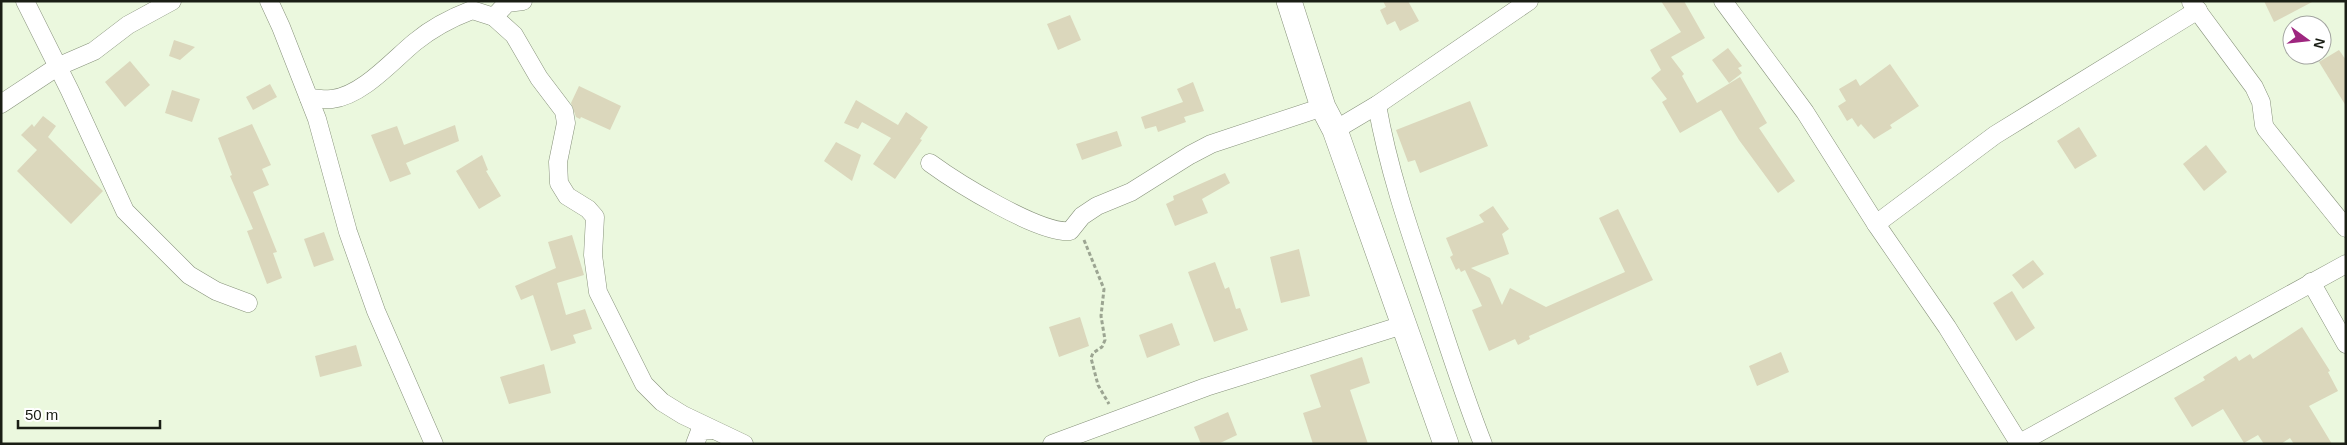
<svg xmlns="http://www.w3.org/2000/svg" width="2347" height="445" viewBox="0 0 2347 445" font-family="Arial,sans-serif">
<rect width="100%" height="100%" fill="#ebf8de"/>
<g fill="#dbd7bc">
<polygon points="1383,1 1408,1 1419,21 1400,31 1395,21 1387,25 1380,10 1386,7"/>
<polygon points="1661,1 1684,1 1705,38 1671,57 1684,74 1682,76 1697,103 1740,77 1767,123 1759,128 1795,181 1778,193 1739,140 1721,110 1680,133 1662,102 1667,99 1651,78 1661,70 1650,50 1681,32"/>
<polygon points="2264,1 2314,1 2274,22"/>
<polygon points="1070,15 1081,40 1058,50 1047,24"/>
<polygon points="174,40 195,47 180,60 169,56"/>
<polygon points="1728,48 1742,66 1738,68 1742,73 1729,83 1712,60"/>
<polygon points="2339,50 2346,60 2346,106 2319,62"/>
<polygon points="130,61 150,85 125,107 105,82"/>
<polygon points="1890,64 1919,106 1890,125 1892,128 1874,139 1861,124 1858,127 1852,118 1847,121 1838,106 1846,101 1839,89 1856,79 1860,86"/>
<polygon points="1193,82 1204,111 1184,117 1186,122 1158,132 1156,126 1145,129 1141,117 1183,102 1177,89"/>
<polygon points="270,84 277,97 253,110 246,97"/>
<polygon points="579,86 621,106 610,130 581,117 580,119 576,117 571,103"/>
<polygon points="172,90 200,99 192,122 165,113"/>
<polygon points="856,100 898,125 906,112 928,127 920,139 922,140 895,179 873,164 891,138 862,122 858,129 844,123"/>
<polygon points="1470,101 1488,146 1420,173 1415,160 1408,162 1396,130"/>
<polygon points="43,116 56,126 48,137 103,191 71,224 17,171 37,150 21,135 32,124 34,127"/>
<polygon points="252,124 271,165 262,169 269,185 253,192 277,252 273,253 282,278 267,284 247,231 253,229 230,176 232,175 218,138"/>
<polygon points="455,125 459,141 406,163 411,174 390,182 371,135 397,126 404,145"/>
<polygon points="2079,127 2097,156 2075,169 2057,141"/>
<polygon points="1117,131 1122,146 1082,160 1076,144"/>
<polygon points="836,142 861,155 852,181 824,161"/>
<polygon points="2206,145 2227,172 2204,191 2183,164"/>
<polygon points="482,155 488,170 486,171 501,196 479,209 456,171"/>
<polygon points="1225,173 1230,183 1202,199 1208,213 1175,226 1166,204 1174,200 1173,196"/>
<polygon points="1493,206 1509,229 1502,234 1509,254 1471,268 1490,278 1502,305 1510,288 1546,307 1625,272 1599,218 1618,209 1653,280 1529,336 1530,339 1518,345 1515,339 1489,351 1472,310 1482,306 1465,270 1461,272 1459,268 1456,270 1450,257 1453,255 1446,238 1484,222 1479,215"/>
<polygon points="324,232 334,260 314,267 304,239"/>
<polygon points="572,235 584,275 557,283 566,315 585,309 592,329 573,335 576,343 551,351 533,295 521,300 515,286 556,268 548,242"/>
<polygon points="1299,249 1310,296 1281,303 1270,257"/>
<polygon points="2033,260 2044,274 2023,289 2012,275"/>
<polygon points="1215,262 1225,289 1229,287 1236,309 1240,308 1248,330 1214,342 1188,272"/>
<polygon points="2012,291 2035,328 2016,341 1993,303"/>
<polygon points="1080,317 1089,346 1059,357 1049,327"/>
<polygon points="1172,323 1180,345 1147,358 1139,335"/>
<polygon points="2302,327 2330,371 2328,372 2338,391 2309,406 2332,444 2294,444 2290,438 2281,444 2264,444 2258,435 2244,443 2223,409 2192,427 2174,398 2205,380 2203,377 2236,356 2239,361 2250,354 2253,359"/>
<polygon points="356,345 362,366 320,377 315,356"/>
<polygon points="1781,352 1789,372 1757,386 1749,366"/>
<polygon points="1362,357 1370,383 1350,390 1368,444 1313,444 1303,413 1321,407 1310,375"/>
<polygon points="544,364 551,393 509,404 500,377"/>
<polygon points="1228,412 1237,435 1218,444 1201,444 1194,427"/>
</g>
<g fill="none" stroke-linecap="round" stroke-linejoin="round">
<g stroke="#87927b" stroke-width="19">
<g id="street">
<polyline points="25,1 70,91 125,211 189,275 216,291 248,303"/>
<polyline points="269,1 281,27 317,119 348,232 376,311 434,444"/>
<polyline points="1723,1 1805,112 1876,224 1947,327 2019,443"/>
<polyline points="2191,2 2254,87 2261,102 2264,125 2266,129 2346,228"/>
<polyline points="494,17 514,35 539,78 564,111 566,123 558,162 559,183 567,196 588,209 595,217 593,255 598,292 644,384 662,402 683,415 744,444"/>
<path d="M309,98C316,98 325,100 332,99C362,96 393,60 415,42C432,28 451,18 472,10L494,17L507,3L523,1"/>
<polyline points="1,104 57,67 94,51 128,25 172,1"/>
<path d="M1377,105C1389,173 1411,235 1433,300C1449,348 1464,396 1483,444"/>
<polyline points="1335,130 1377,105 1529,1"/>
<path d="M930,163C956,182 1039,234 1070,231L1082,216L1097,206L1131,192L1190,155L1211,144L1323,107"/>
<polyline points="1876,224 1995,135 2198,10"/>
<polyline points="2311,282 2346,344"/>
<polyline points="695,444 700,431 712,430"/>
<polyline points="1052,444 1206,387 1403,325"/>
<polyline points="2018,444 2346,264"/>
</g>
</g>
<g stroke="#87927b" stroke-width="26">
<polyline id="secondary" points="1289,1 1323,107 1335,130 1446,444"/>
</g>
<polyline stroke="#9ca592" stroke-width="3" stroke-dasharray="4 2.5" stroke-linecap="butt" points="1084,240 1104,289 1101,316 1105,340 1102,347 1093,353 1091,358 1098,385 1109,404"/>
<use href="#street" stroke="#fff" stroke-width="18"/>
<use href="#secondary" stroke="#fff" stroke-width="25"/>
</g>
<rect width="2347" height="445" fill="none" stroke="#1a1e15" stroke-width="5"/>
<g transform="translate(2307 40) rotate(105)"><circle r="24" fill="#ffffff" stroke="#a3a5a1"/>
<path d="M0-4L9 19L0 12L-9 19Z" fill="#9e267f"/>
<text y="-8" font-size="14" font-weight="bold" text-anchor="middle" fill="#1a1e15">N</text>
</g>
<path d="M18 420v8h142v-8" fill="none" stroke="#1a1e15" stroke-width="2.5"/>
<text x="25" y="420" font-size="15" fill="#1a1e15" stroke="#ffffff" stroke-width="4" paint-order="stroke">50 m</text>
</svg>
